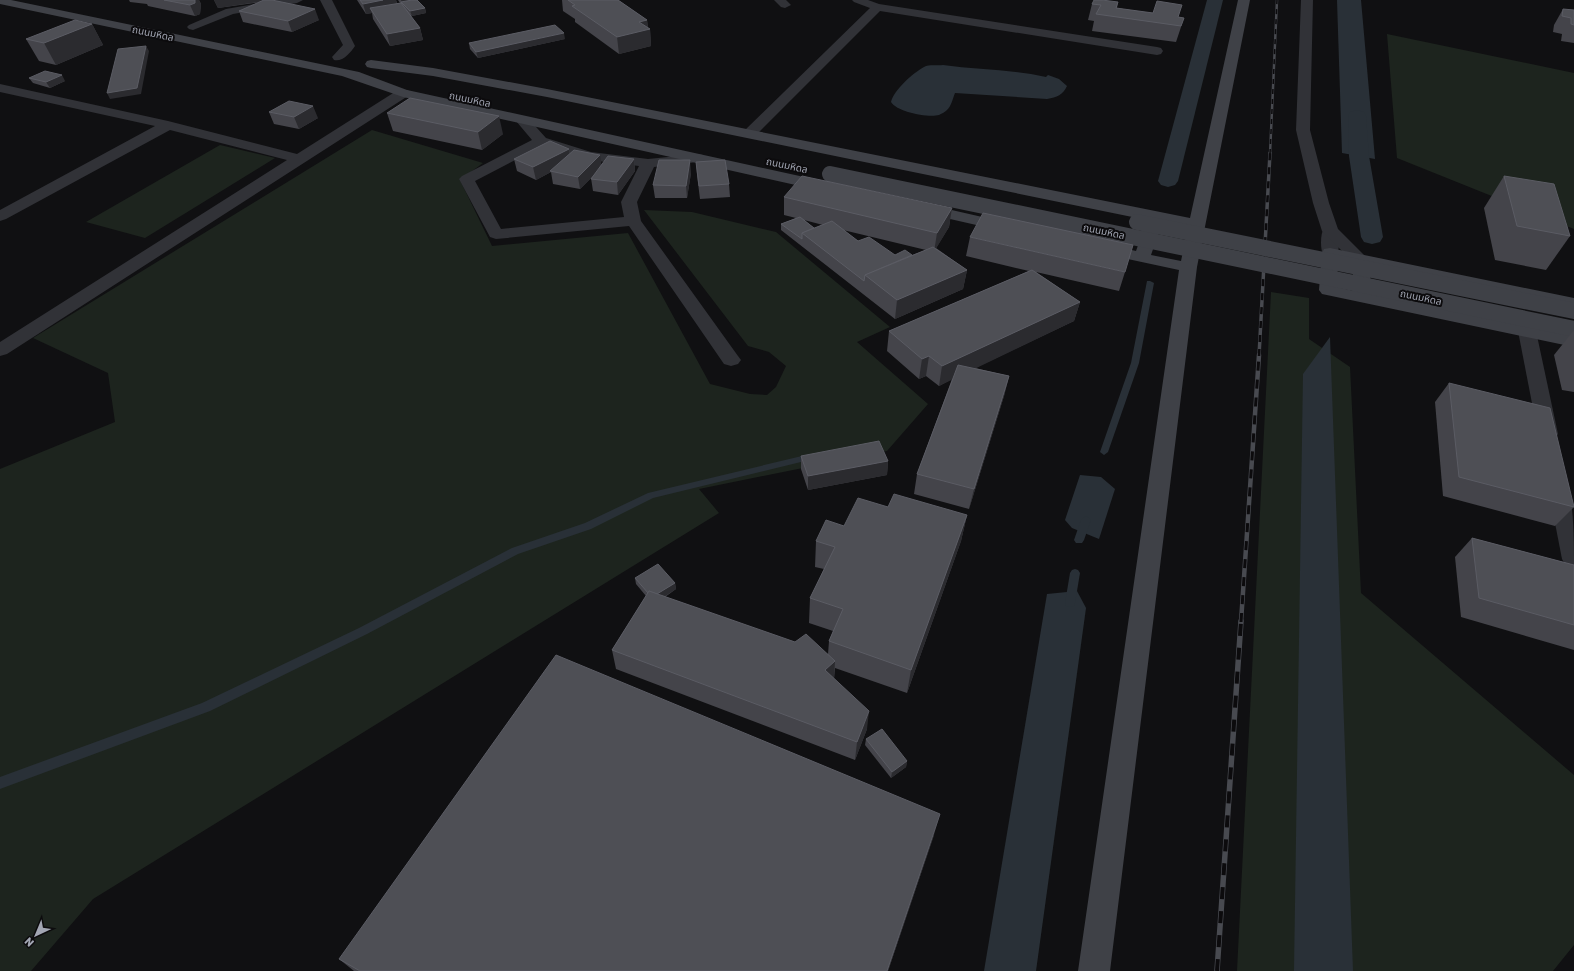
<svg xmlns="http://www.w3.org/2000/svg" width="1574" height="971" viewBox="0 0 1574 971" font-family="Rubik,'Noto Sans Thai',sans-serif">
<rect width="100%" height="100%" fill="#101012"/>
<g fill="#1d241e">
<polygon points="1387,34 1574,73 1574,229 1397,158"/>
<polygon points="372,130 483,163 460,180 492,246 628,233 710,384 750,394 767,395 776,387 786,366 769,352 748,346 644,210 692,212 776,232 890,327 857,342 928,404 887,451 699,489 719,513 93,899 31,971 0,971 0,469 115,422 108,373 33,338"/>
<polygon points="220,145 275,158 145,238 86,222"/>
<polygon points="1271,292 1309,298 1309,339 1350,367 1361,593 1574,775 1574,945 1553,971 1237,971"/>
</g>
<g fill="#293037">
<polygon points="1337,0 1361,0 1375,159 1342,153"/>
<path d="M943,65C977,70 1012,69 1046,77L1048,75L1059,79L1067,86C1063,95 1057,97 1047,99L955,93C953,98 951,107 947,110C945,112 941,114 939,115C928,118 897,112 891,102C894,90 913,73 924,67C929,64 938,66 943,65Z"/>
<polygon points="1330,337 1353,971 1294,971 1303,374"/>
<polygon points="1080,475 1101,477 1115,489 1099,539 1072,528 1065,520"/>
<polygon points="1077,591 1086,608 1036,971 984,971 1047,594"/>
</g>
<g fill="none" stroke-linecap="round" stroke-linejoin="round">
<g fill="#293037" fill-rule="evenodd">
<polygon points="1147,281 1150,281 1154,283 1139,363 1108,452 1104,455 1100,452 1131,363"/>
<polygon points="802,456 806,459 805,461 653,498 591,529 518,554 367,634 210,711 0,789 0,777 202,703 359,628 512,548 585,523 648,493"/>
<polygon points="1086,516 1089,518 1091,520 1084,540 1082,543 1076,543 1074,540 1081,520 1083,518"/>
<polygon points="1075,569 1078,570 1080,573 1075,603 1074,606 1070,607 1066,606 1065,603 1070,573 1072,570"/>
</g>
<g fill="#293037" fill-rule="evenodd">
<polygon points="1207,0 1223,0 1178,181 1175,185 1168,187 1161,185 1158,181"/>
<polygon points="1357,110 1364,112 1366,116 1369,156 1383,237 1380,242 1372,244 1364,242 1361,237 1349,156 1348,116 1350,112"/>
</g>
<g fill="#313237" fill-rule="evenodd">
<polygon points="277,0 303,0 297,3 233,14 193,30 189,29 187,27 189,25 226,9"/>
<path d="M320,0H332L355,46C350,53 343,62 334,60L332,57L343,45Z"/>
<polygon points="774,0 786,0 791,5 785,8 781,7"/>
<polygon points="852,0 868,0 879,4 1157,47 1161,48 1163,51 1161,54 1157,55 880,11 755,136 750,137 745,136 743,133 745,130 870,8 854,2"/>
<polygon points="0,84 168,121 297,154 398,90 408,90 410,93 408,96 7,354 0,356 0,342 287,160 170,130 6,219 0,221 0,210 155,126 0,92"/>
<path d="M523,117L528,118L546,138L591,152L648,159L698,154L703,155L705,158L703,161L698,162L654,167L637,202L641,221L738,356L741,360L738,364L731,366L724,364L629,226L496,239L490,237L459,179L462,176L532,140L516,121L518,118ZM542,146L589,160L639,166L621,202L624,217L501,229L475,181Z"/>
<path d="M1330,226L1336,228C1340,234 1340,250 1336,257L1330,258L1324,257C1320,250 1320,234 1324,228Z"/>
<polygon points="1527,325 1534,327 1536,331 1558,434 1555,439 1548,441 1541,439 1538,434 1518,331 1520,327"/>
<path d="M1559,479L1567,481C1574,504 1574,543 1574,568L1566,566L1562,559L1548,487L1551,481Z"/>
</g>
<polygon fill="#313237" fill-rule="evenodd" points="1301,0 1313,0 1310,130 1329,203 1338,229 1368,259 1366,263 1360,264 1354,263 1322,231 1313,203 1296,130"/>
<g fill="#3f4147" fill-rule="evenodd">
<polygon points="0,0 11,0 359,72 407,90 827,182 832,184 835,187 832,190 827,192 403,97 342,76 0,4"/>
<path d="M1238,0H1250L1197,267L1110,971H1078L1179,270L1095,252L1093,248L1095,244L1101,243L1136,251L1147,220L547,97L433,76L371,68L367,67L365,64L367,61L371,60L433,68L547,89L1190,218ZM1162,223L1188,227L1181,261L1151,255Z"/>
<polygon points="921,203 1013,224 1015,227 1013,230 1007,232 915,211 913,208 915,205"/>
<path d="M1330,248L1574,298V308L1369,266L1372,294L1574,335V347L1322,294L1319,290L1322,253L1324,249ZM1338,260L1352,262L1354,291L1337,287Z"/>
</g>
<g stroke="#484a50" stroke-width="2.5">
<polyline id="rail-far3" points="1270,154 1277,0"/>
</g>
<g stroke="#484a50" stroke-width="3.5">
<polyline id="rail-far2" points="1259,356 1270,153"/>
</g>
<g stroke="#484a50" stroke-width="4.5">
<polyline id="rail-far1" points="1241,622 1259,355"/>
</g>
<g stroke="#484a50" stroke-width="5.5">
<polyline id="rail" points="1217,971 1241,621"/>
</g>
<use href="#rail-far3" stroke="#0c0b0d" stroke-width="1.5" stroke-dasharray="5" stroke-linecap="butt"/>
<use href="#rail-far2" stroke="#0c0b0d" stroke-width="2.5" stroke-dasharray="7" stroke-linecap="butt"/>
<use href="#rail-far1" stroke="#0c0b0d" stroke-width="3" stroke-dasharray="9" stroke-linecap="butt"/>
<use href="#rail" stroke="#0c0b0d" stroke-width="4" stroke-dasharray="12" stroke-linecap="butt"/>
<g stroke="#3f4147" stroke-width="16">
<polyline points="830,174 1574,329"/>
<polyline points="1137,222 1574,311"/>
</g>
</g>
<g fill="#44444a" fill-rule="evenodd">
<polygon points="129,0 199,0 201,4 200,14 195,16 148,6 147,4 130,2"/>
<polygon points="214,0 272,0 319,20 292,32 243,22 239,11 261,2 218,8"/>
<polygon points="357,0 396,0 397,3 400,3 398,0 418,0 418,1 425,8 426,13 412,16 409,14 420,28 423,40 390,46 373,19 372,13 366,14"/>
<polygon points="562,0 618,0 647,20 648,28 650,29 651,46 619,54 575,22 575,19 563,11"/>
<polygon points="1118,2 1117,8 1184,18 1176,42 1092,31 1094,21 1088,20 1092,4"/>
<polygon points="1563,9 1574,10 1574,43 1561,41 1562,34 1553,32 1554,25"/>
<polygon points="92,24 103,45 56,65 39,61 26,39"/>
<polygon points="565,39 478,58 470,49 469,43"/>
<polygon points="29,78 65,81 50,88 33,83"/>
<polygon points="269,112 318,118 299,129 274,124"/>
<polygon points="387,113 503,134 482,150 393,131"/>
<polygon points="569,149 570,153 602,165 634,159 635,171 618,195 593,191 591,178 580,189 553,184 551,172 536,180 517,171 514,159"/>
<polygon points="696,162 729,184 730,197 700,199 697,175"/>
<polygon points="691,173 687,198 655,198 653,185"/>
<polygon points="1504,176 1570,236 1546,270 1495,260 1484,208"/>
<path d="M784,197L952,208L949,227L936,248L967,270L963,289L895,319L781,230V224L796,218L784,215ZM804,220L823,225L814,228ZM843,230L926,250L912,255H895L858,241Z"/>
<polygon points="970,237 1125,272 1119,291 1036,272 1080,302 1074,321 975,368 1009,376 1004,396 969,509 914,494 917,474 952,379 939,386 926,376 919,379 887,351 889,331 1029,271 966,256"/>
<polygon points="1574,330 1574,392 1562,390 1554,355"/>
<polygon points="1449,383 1574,507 1555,526 1443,496 1435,402"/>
<polygon points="801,456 888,461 887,475 808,490 801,469"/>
<polygon points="888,507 967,515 961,541 907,693 835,668 834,679 867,729 855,760 616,669 612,650 646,596 636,584 635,578 675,583 676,589 665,597 828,654 829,641 833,631 809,623 810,598 824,569 815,567 816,541 844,526"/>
<polygon points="1472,538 1574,565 1574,650 1461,617 1455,557"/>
<polygon points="866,739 907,761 906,767 891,778 865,745"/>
<polygon points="934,835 888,971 354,971 339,959"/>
</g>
<g fill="#2b2b2f">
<polygon points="195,0 199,0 201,4 200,14 195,16 190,5"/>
<polygon points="214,0 271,0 218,8"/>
<polygon points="383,0 396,0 398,9 370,8 372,13 366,14 363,4"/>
<polygon points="401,0 418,0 418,2 402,3"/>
<polygon points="425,8 426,13 412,16 410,11"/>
<polygon points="315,9 319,20 292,32 288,21"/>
<polygon points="647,20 648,30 650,29 651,46 619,54 617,37 639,22"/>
<polygon points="92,24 103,45 56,65 44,43"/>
<polygon points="420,28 423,40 390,46 387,34"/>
<polygon points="564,33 565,39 478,58 476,52"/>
<polygon points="146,46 149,51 141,94 110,99 107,93"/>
<polygon points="62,75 65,81 50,88 46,82"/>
<polygon points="313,106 318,118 299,129 294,117"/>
<polygon points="499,116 503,134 482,150 478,132"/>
<polygon points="569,149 571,161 550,171 551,172 536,180 533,167"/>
<polygon points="600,155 602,167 580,189 578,177"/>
<polygon points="634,159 635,171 618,195 617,182"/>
<polygon points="690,160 691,173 687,198 686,186"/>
<polygon points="952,208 949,227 934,252 937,233"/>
<polygon points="967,270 963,289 895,319 897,300"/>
<polygon points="1080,302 1074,321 939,386 942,366"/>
<polygon points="929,356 926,376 919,379 922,359"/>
<polygon points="1009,376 1004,396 969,509 974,489"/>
<polygon points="888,461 887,475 808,490 808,476"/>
<polygon points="967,515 961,541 907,693 911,670"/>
<polygon points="675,583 676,589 653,604 652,597"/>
<polygon points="835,661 834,679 825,670"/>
<polygon points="869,711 867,729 855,760 857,742"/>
<polygon points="907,761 906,767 891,778 892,772"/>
<polygon points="940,814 934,835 888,971 887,971"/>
</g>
<g fill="#4e4f55" stroke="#5b5c64">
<polygon points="164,0 195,0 195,3 190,5"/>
<polygon points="264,0 272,0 315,9 288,21 239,11"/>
<polygon points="360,0 383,0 363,4"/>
<polygon points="412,0 417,0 425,8 410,11 401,2"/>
<polygon points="568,0 618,0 647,20 639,22 650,29 617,37 572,6 575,5"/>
<polygon points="1094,0 1102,0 1118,2 1116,8 1153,13 1157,1 1182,5 1178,17 1184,18 1181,26 1096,14 1101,5 1092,4"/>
<polygon points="401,3 420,28 387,34 370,8"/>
<polygon points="1563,9 1574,10 1574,25 1571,24 1571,18 1562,16"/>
<polygon points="75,20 92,24 44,43 26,39"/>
<polygon points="555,25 564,33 476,52 469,43"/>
<polygon points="146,46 137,88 107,93 118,49"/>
<polygon points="45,71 62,75 46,82 29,78"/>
<polygon points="410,98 499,116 478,132 387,113"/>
<polygon points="289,101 313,106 294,117 269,112"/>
<polygon points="550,141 569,149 533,167 514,159"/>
<polygon points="574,150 600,155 578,177 550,171"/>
<polygon points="608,156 634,159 617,182 591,179"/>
<polygon points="659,160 690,160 686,186 653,185"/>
<polygon points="725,160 729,184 699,186 696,162"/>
<polygon points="802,176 952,208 937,233 784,197"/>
<polygon points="1504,176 1554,184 1570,236 1517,226"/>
<polygon points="983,213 1133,245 1125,272 970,237"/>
<polygon points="800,217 814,228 802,233 802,239 781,224"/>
<polygon points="832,221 858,241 869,237 895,255 905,250 912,255 865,275 864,281 802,233"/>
<polygon points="933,247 967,270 897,300 865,275"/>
<polygon points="1032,270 1080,302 942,366 929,356 922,359 889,331"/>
<polygon points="958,365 1009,376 974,489 917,474"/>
<polygon points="1449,383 1550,408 1574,507 1459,477"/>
<polygon points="879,441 888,461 808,476 801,456"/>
<polygon points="894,494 967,515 911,670 829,641 843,609 810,598 835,547 816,541 826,520 844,526 858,498 888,507"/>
<polygon points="1472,538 1574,565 1574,625 1479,598"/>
<polygon points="658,564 675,583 657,594 649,591 648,593 635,578"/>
<polygon points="649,591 795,642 806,634 835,661 825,670 869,711 857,742 612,650"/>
<polygon points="556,655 940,814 887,971 360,971 339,959"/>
<polygon points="882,729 907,761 892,772 866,739"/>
</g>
<g text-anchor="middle" stroke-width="4" stroke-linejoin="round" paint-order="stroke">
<g font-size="10" fill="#a2a6b3" stroke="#0c0b0d">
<text transform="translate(153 33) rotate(12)" y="4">ถนนมหิดล</text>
<text transform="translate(470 99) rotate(12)" y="4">ถนนมหิดล</text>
<text transform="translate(787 165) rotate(12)" y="4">ถนนมหิดล</text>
<text transform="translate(1104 231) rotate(12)" y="4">ถนนมหิดล</text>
<text transform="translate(1421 297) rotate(12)" y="4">ถนนมหิดล</text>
</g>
</g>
<g transform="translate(36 935) rotate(224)" stroke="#0c0b0d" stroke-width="3" paint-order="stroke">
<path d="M0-3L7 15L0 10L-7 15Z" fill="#a2a6b3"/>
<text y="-6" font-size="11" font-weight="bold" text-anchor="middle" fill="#a2a6b3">N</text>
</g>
</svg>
